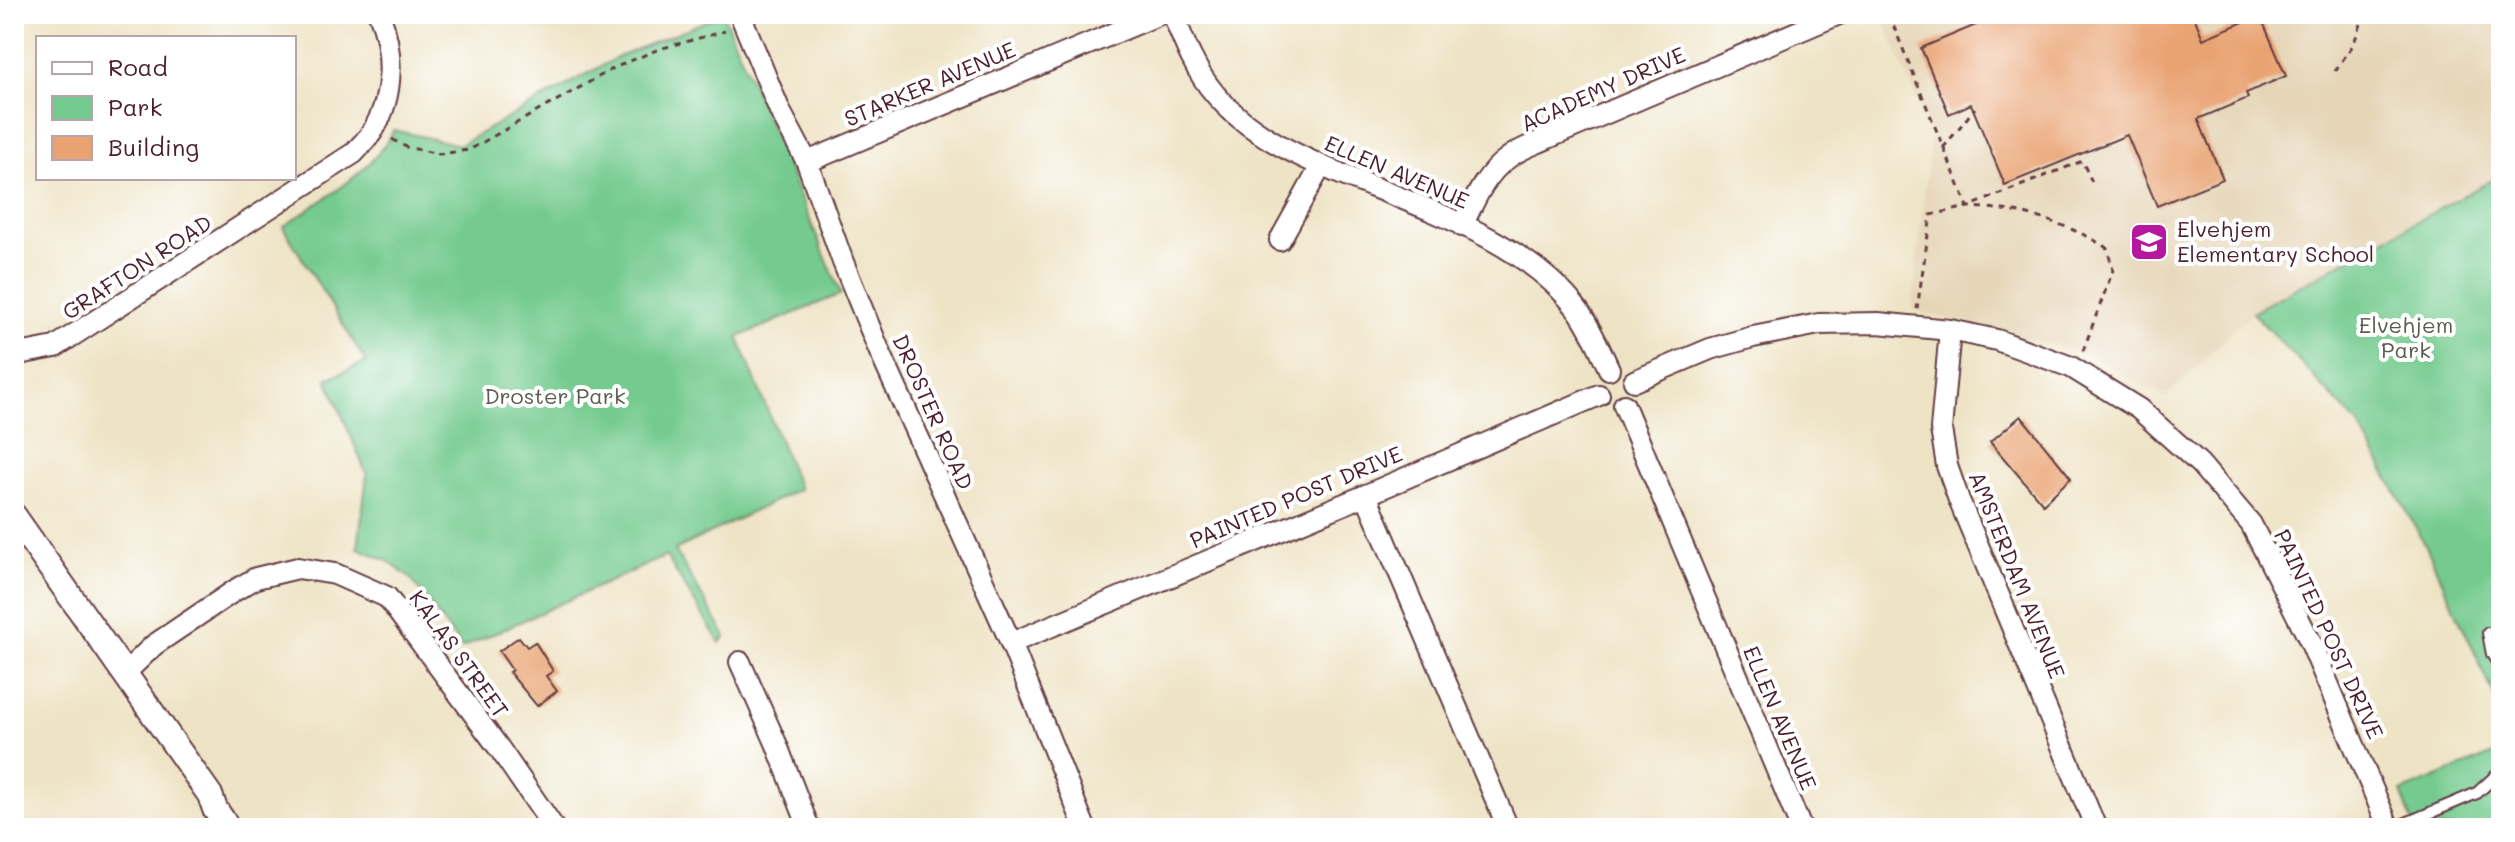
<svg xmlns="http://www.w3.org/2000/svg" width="2515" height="842" viewBox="0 0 2515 842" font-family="Mali,sans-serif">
<rect width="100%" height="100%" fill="#fff"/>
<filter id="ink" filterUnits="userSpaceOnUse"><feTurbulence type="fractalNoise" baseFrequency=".0125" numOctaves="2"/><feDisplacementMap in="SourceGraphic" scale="16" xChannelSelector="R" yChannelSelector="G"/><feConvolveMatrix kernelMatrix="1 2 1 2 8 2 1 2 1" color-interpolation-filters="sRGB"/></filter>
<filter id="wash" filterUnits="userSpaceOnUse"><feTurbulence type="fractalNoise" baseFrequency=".006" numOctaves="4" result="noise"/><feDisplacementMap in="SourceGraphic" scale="32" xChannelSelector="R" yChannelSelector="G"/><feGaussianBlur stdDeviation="1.8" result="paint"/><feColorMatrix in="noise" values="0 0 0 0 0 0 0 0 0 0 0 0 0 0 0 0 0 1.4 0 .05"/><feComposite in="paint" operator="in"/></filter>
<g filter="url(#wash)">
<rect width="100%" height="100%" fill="#eee3c5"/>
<polygon fill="#e6d5b7" points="1881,14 2501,14 2501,175 2252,312 2166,397 2088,354 1912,310 1931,133"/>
<g fill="#75cb8f" stroke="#60755d" stroke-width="2">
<path d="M723,14L841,294L738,337L799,489L675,550L726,637L720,643L666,556L462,648L411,579L388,561L358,548L367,475L327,379L366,362L283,227C323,199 371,174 394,130L459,145L618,57Z"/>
<polygon points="2501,175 2501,710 2426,546 2359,425 2252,312"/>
<polygon points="2501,751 2501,828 2415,828 2401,792"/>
</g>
<g id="blocks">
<g fill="#e9a372">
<polygon points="2002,14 2193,14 2203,39 2260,15 2286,76 2246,93 2248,98 2198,119 2223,179 2157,206 2127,135 2005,185 1971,104 1949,114 1921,48"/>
<polygon points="2021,416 2071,478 2043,504 1990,442"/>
<polygon points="519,637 527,647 535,642 553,671 546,676 557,691 537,706 509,672 512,670 499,651"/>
</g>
</g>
</g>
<g filter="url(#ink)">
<use href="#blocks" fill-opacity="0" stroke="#633c42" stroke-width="2"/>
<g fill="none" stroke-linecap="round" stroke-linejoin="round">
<g stroke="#633c42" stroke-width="14">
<g id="service">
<polyline points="2488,633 2492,654 2501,669"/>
<polyline points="2394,828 2477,793 2501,771"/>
</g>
</g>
<g stroke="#633c42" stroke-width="24">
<g id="minor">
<polyline points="740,14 780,111 807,162 843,262 879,350 1011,643 1085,828"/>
<path d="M1173,14C1184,42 1195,71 1215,94C1248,133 1297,156 1343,175C1421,207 1525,240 1578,310C1591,328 1600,350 1609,369"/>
<polyline points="807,162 1160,14"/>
<path d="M1462,226C1474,201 1485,174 1508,158C1519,149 1535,144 1548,138L1839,14"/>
<polyline points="1280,240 1321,166"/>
<polyline points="1950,330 1941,429 1947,466 1959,500 2096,828"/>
<path d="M14,355L55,347L354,153C360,146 369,138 374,129C394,95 394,50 379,14"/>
<polyline points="1634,381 1710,349 1753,337 1819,324 1878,323 1950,330 1997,340 2071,367 2139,409 2200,464 2251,524 2310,641 2389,828"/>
<polyline points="1624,405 1801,828"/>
<polyline points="1366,495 1508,828"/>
<polyline points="1011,643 1366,495 1599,395"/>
<polyline points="740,662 776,743 809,828"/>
<polyline points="125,673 154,645 237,589 256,578 298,568 335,574 387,597 499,748 554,828"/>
</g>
</g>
<g stroke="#633c42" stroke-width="28">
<polyline id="tertiary" points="14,516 210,795 215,809 228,828"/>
</g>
<g stroke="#633c42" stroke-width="3" stroke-dasharray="6 6" stroke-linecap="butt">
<polyline points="1889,15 1968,207 1931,215 1917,309"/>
<polyline points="2335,71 2353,45 2365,14"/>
<polyline points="392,139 406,147 439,154 469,150 616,67 659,49 725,31"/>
<polyline points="1943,148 1975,108"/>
<path d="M2083,351L2113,270L2107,248C2067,222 2015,208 1968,207L2082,161L2094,186"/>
</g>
<use href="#service" stroke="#fff" stroke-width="10"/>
<use href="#minor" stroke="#fff" stroke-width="20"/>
<use href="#tertiary" stroke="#fff" stroke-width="24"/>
</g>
</g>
<defs>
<g id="school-square" transform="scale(2)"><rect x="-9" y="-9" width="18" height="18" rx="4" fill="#b5179e" stroke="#fff"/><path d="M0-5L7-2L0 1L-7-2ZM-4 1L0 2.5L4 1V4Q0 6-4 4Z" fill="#fff"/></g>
</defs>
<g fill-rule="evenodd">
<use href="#school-square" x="2149" y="242"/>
</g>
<g text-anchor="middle" stroke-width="8" stroke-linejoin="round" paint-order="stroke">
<g font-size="22" fill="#4a1f2b" stroke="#fff">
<text transform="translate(930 84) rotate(-23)" y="8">STARKER AVENUE</text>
<text transform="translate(1603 89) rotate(-24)" y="8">ACADEMY DRIVE</text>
<text transform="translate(1397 172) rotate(23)" y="8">ELLEN AVENUE</text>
<text transform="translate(137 267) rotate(-33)" y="8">GRAFTON ROAD</text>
<text transform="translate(933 412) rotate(66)" y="8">DROSTER ROAD</text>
<text transform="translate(1296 497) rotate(-23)" y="8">PAINTED POST DRIVE</text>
<text transform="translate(2017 575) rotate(68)" y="8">AMSTERDAM AVENUE</text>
<text transform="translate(2329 634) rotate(65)" y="8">PAINTED POST DRIVE</text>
<text transform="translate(459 654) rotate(54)" y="8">KALAS STREET</text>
<text transform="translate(1780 718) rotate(67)" y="8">ELLEN AVENUE</text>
</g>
<g font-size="22" fill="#4a1f2b" stroke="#fff" text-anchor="start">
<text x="2177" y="237">Elvehjem<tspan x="2177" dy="25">Elementary School</tspan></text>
</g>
<g font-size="22" fill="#595b4e" stroke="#fff">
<text x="2406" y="333">Elvehjem<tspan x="2406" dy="25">Park</tspan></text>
<text x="555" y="404">Droster Park</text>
</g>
</g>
<rect width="2515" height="842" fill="none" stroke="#fff" stroke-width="48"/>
<rect x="36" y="36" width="260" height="144" fill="#ffffff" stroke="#b7a5aa" stroke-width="2"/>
<rect x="52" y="62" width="40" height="12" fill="#ffffff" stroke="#b7a5aa" stroke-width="2"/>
<text x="108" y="76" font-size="24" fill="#4a1f2b">Road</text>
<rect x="52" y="96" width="40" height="24" fill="#75cb8f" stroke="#b7a5aa" stroke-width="2"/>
<text x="108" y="116" font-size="24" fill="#4a1f2b">Park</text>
<rect x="52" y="136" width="40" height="24" fill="#e9a372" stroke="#b7a5aa" stroke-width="2"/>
<text x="108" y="156" font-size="24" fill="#4a1f2b">Building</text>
</svg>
